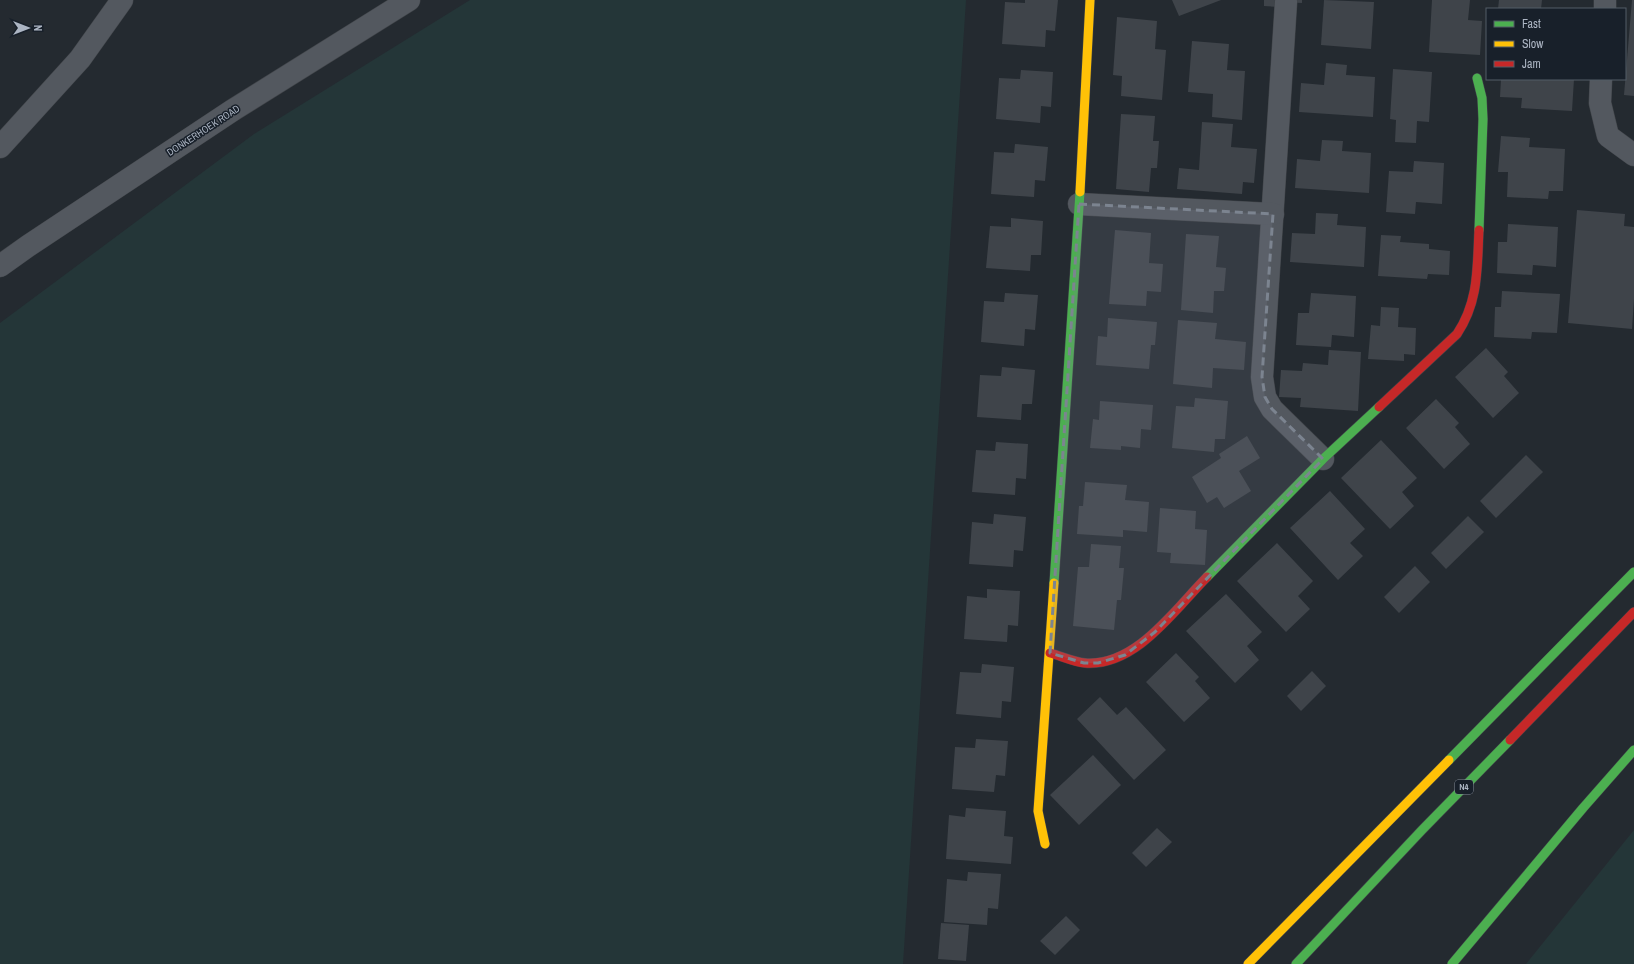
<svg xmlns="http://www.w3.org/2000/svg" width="1634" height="964" viewBox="0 0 1634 964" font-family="'Archivo Narrow',sans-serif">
<rect width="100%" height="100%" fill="#242a30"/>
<g fill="#243638">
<polygon points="470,0 966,0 903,964 0,964 0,323 254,134"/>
<polygon points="1634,830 1634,964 1526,964"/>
</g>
<g fill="#3f444a">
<polygon points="1025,0 1058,0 1055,31 1046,30 1045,47 1002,44 1005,2 1025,3"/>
<polygon points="1172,0 1221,0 1179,16"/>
<polygon points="1264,0 1302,0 1302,3 1280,2 1280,7 1264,6"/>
<polygon points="1324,0 1374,2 1371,49 1321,45"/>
<polygon points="1432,0 1470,0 1468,20 1482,21 1480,55 1429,52"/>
<polygon points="1499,0 1542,0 1541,9 1498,9"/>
<polygon points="1632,0 1634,0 1634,96 1624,95"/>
<polygon points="1117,17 1157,21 1155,49 1166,50 1162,100 1121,96 1122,76 1113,75"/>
<polygon points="1192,41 1229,44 1227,70 1245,71 1242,120 1212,117 1213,94 1188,92"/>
<polygon points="1326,63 1347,65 1346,75 1375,77 1373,117 1299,112 1301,83 1324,85"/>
<polygon points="1393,69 1432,72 1429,122 1417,121 1416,143 1395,142 1396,120 1390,119"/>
<polygon points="1021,70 1053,72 1051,107 1041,106 1040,123 996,119 999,78 1020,79"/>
<polygon points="1501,79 1574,79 1572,111 1521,108 1522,98 1500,97"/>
<polygon points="1121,114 1155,116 1153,141 1159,141 1157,168 1151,168 1149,192 1116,189"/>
<polygon points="1202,122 1233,124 1231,147 1257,149 1254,183 1243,182 1242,194 1177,189 1179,168 1199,170"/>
<polygon points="1501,136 1530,138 1529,147 1565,149 1563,191 1549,191 1548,199 1507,197 1508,172 1498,172"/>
<polygon points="1322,140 1343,141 1342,151 1371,153 1369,193 1295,188 1297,159 1320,161"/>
<polygon points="1015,144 1048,147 1045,181 1035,180 1034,197 991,194 994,152 1014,153"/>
<polygon points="1414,161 1444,163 1442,204 1416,202 1415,214 1386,212 1389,171 1413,172"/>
<polygon points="1577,210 1625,214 1624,226 1634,227 1634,299 1632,329 1568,323"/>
<polygon points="1316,213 1338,214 1337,225 1366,227 1364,267 1290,262 1292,233 1315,234"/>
<polygon points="1011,218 1043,221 1041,255 1031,255 1030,271 986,268 990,226 1011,227"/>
<polygon points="1508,224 1558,227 1556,267 1533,265 1532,275 1497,273 1498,242 1507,242"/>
<polygon points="1115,230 1151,233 1149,263 1163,264 1161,292 1147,291 1146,306 1109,304"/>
<polygon points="1186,234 1219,236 1216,267 1226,268 1224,291 1214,291 1213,313 1181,310"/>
<polygon points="1381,235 1401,236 1400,242 1429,244 1429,249 1450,251 1449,275 1428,274 1427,279 1378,276"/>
<polygon points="1502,291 1560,294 1557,333 1532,332 1531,339 1494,337 1495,307 1501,307"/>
<polygon points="1005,293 1038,295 1035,330 1025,329 1024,346 981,342 984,301 1004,302"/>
<polygon points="1311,293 1356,296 1354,337 1332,335 1331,347 1296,345 1298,313 1309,313"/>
<polygon points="1381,307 1399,308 1398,327 1416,328 1415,355 1404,354 1404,361 1368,359 1371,325 1380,326"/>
<polygon points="1108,318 1157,322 1155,345 1151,345 1149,369 1096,365 1098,336 1107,337"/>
<polygon points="1178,320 1217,323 1215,339 1246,342 1244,370 1213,368 1212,388 1173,384"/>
<polygon points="1486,348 1508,372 1504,376 1519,393 1493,418 1455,377"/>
<polygon points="1329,350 1361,352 1358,411 1300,407 1301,398 1279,397 1281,370 1302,371 1303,363 1328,365"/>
<polygon points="1002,367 1035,370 1032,404 1022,404 1021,420 977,417 980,375 1001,376"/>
<polygon points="1195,398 1228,401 1225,439 1215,439 1214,452 1172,448 1176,406 1194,407"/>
<polygon points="1436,399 1459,423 1455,427 1470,444 1444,469 1406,428"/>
<polygon points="1100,401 1153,405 1151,430 1141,429 1140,448 1121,446 1121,450 1090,448 1093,419 1099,420"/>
<polygon points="1247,436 1260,458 1239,471 1251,491 1224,508 1217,497 1207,503 1192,477 1221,458 1219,454"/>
<polygon points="1381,440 1417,478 1402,492 1414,506 1390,529 1341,478"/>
<polygon points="996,442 1028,444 1026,479 1016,478 1015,495 972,492 976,450 995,451"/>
<polygon points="1526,455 1543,472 1496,518 1480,501"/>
<polygon points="1085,482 1127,485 1125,500 1149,502 1147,532 1123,530 1123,537 1077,534 1079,506 1083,506"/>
<polygon points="1330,491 1365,529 1350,543 1363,556 1338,580 1290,528"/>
<polygon points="1160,508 1196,511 1195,529 1207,530 1205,565 1170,563 1171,553 1157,552"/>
<polygon points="994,514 1026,517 1023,551 1014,550 1013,567 969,564 972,522 993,524"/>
<polygon points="1468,516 1484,532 1446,569 1431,553"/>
<polygon points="1277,543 1313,581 1298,596 1310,609 1286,632 1237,581"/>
<polygon points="1091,544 1121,546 1119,568 1124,568 1121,600 1117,600 1114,630 1073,626 1078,567 1089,567"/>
<polygon points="1415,566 1430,582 1399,613 1384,597"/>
<polygon points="987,589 1020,591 1018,626 1008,625 1007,642 964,639 967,596 987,598"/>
<polygon points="1226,594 1262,632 1247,646 1259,660 1235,683 1186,631"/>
<polygon points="1176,653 1199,677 1195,681 1210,698 1184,722 1146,682"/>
<polygon points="982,664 1014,667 1011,702 1002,701 1001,718 956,714 960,672 981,673"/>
<polygon points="1312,671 1326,686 1301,711 1287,696"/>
<polygon points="1100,697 1117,715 1126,707 1166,750 1134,780 1077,719"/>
<polygon points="976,739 1008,741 1005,776 996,775 994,792 952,789 955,747 975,748"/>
<polygon points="1093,755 1121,785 1079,825 1050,795"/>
<polygon points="966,808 1006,811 1004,836 1013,837 1011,864 946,859 949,815 965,817"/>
<polygon points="1157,828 1172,842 1146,867 1132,853"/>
<polygon points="968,872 1001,874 998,909 988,908 987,925 944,922 947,879 967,881"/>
<polygon points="1066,916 1080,930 1055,955 1040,941"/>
<polygon points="941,923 969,925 966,961 938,959"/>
</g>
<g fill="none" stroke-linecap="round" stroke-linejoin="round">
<g stroke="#404449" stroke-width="23">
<g id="street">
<polyline points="1286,2 1262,377 1265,397 1272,409 1323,459"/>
<polyline points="1605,9 1605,0"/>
<polyline points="1601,79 1600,103 1608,136 1634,155"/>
<polyline points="0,147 80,59 122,0"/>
<polyline points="1079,204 1273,214"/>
<polyline points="0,266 28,246 233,110 409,0"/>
</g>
</g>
<g stroke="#404449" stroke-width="10">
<g id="fast">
<polyline points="1477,78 1482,98 1483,119 1479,230"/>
<polyline points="1207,577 1323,459 1379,407"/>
<polyline points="1054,583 1080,192"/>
<polyline points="1449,760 1634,572"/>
<polyline points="1296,964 1422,830 1510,740"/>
<polyline points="1452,964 1583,808 1634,750"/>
</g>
</g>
<g stroke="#404449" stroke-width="10">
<g id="slow">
<polyline points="1080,192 1090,0"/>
<polyline points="1045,844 1038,811 1054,583"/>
<polyline points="1248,964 1449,760"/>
</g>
</g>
<g stroke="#404449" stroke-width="10">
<g id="jam">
<path d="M1379,407L1457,334C1479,301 1477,268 1479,230"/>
<path d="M1050,653C1061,656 1074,662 1085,663C1136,667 1175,609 1207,577"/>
<polyline points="1510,740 1634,612"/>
</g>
</g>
<use href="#street" stroke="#53585f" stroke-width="22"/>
<use href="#fast" stroke="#4caf50" stroke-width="9"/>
<use href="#slow" stroke="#ffc107" stroke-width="9"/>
<use href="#jam" stroke="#c62828" stroke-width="9"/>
</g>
<path fill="#7c8490" fill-opacity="0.2" stroke="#7c8490" stroke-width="3" stroke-dasharray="8 5" stroke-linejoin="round" d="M1079,204L1273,214L1262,377L1265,397L1272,409L1323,459L1155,632L1125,655L1098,663H1084L1050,653Z"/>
<g text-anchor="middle" stroke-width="3" stroke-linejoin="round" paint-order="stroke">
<rect fill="#18202a" stroke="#808895" stroke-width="1" x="1455" y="780" width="18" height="14" rx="3"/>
<g font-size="9" font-weight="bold" fill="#acb5c3">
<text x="1464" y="790">N4</text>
</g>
<g font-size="10" fill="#acb5c3" stroke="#18202a">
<text transform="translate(203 130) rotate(-33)" y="4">DONKERHOEK ROAD</text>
</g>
</g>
<rect x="1486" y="8" width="140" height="72" fill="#18202a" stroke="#535c67"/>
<rect x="1494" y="21" width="20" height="6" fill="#4caf50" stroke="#535c67"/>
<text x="1522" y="28" font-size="12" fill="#acb5c3">Fast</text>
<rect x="1494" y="41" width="20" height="6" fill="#ffc107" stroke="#535c67"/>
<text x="1522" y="48" font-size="12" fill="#acb5c3">Slow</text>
<rect x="1494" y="61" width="20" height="6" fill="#c62828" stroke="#535c67"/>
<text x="1522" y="68" font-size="12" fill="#acb5c3">Jam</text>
<g transform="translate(28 28) rotate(90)" stroke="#18202a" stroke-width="3" paint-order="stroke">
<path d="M0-3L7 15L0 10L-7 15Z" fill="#acb5c3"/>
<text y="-6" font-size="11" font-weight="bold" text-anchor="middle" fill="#acb5c3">N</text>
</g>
</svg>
